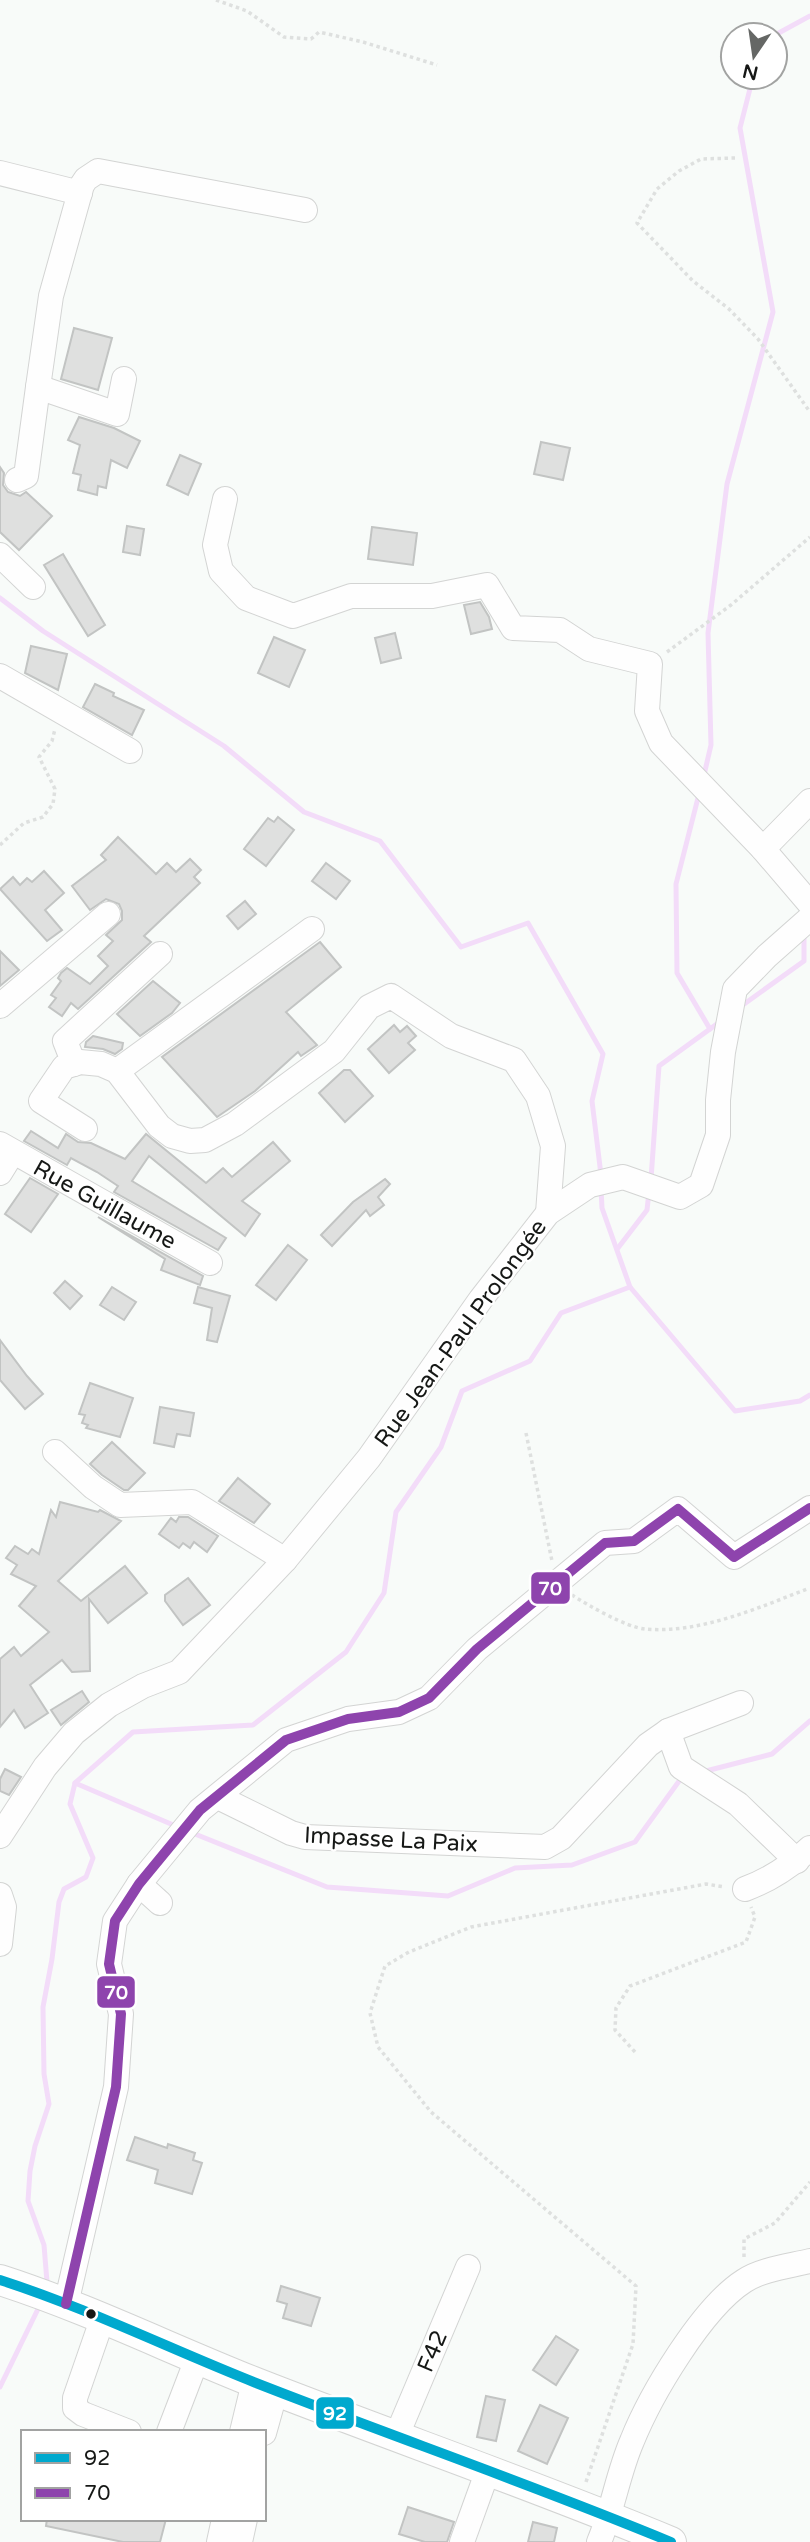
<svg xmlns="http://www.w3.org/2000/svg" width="810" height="2542" viewBox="0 0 810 2542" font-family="'Varela Round',sans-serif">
<rect width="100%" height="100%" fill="#f8fbf9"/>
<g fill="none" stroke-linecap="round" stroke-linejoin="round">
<g stroke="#f3dcf9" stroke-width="5">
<polyline points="775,35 810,16"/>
<polyline points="0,598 43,631 224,746 304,812 380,841 461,947 528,923 603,1054 592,1101 601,1175"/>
<polyline points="704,775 711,745 708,633 727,484 773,312 740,128 753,77"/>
<polyline points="699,794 676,884 677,973 710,1029"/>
<polyline points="740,1007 804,961 804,934"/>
<polyline points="651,1179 659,1066 721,1021"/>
<polyline points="601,1189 602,1208 630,1287 735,1411 800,1401 810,1395"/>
<polyline points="618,1248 647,1210 649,1192"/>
<polyline points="702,1772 772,1754 810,1721"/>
<polyline points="75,1783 178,1827"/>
<polyline points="190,1832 327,1887 448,1896 515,1868 572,1865 635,1842 682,1777"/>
<polyline points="47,2282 44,2245 28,2201 30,2171 35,2146 49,2104 44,2074 43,2007 52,1959 59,1902 64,1889 86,1877 93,1858 70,1804 75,1783 133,1732 253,1725 346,1652 384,1593 396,1512 441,1447 462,1391 530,1361 561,1313 630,1287"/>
<polyline points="0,2387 38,2309"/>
</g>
</g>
<g fill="#dfe0df" stroke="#c2c4c3" stroke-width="2">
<polygon points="74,328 112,338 98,390 61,379"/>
<polygon points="79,417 114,428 140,441 127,468 111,460 106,488 98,486 97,495 78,490 81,475 73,473 80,445 68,440"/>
<polygon points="541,442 570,448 563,480 534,474"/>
<polygon points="180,455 201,464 188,495 167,485"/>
<polygon points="0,467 4,473 3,485 8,492 20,496 26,492 52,516 19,550 0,532"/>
<polygon points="127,526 144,529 140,555 123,552"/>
<polygon points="372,527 417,533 413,565 368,559"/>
<polygon points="63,554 105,625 88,636 44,565"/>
<polygon points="480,602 489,617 492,629 471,634 464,605"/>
<polygon points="395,633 401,658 381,663 375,638"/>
<polygon points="274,637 305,650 289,687 258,673"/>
<polygon points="31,646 67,654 58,690 25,673"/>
<polygon points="95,684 114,693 113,696 144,710 132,735 83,707"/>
<polygon points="278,817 294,830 266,866 244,849 268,818 274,822"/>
<polygon points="118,837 156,874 167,863 176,872 190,859 201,870 194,877 200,883 144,936 151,942 78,1009 71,1003 62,1016 49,1007 56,998 51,995 61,981 58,978 61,973 67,968 90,984 108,966 98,956 113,941 106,935 122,920 122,911 119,904 106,899 90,910 72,886 106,860 101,855"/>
<polygon points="326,863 350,881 336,899 312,881"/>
<polygon points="44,871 64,893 45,910 62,930 47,941 0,889 13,877 20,885 27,878 32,882"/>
<polygon points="245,901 256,914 238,929 227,916"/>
<polygon points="320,942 341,967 286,1012 317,1045 301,1056 298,1052 255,1091 217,1117 162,1057"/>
<polygon points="0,951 19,970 0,986"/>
<polygon points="153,981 180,1003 172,1013 140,1036 117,1014"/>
<polygon points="394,1025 400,1032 407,1026 416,1036 408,1043 415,1050 389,1073 368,1049"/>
<polygon points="93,1036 123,1043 122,1049 115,1054 103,1049 85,1047 86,1042"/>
<polygon points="344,1070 350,1070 373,1096 345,1122 319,1093"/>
<polygon points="31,1131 58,1148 66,1134 78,1142 91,1143 125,1159 146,1134 206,1183 223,1168 232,1177 273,1142 290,1161 242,1201 260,1214 245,1236 149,1156 132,1181 226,1238 218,1250 114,1192 118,1186 97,1172 71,1158 67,1165 24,1141"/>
<polygon points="30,1178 58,1194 31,1232 5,1214"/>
<polygon points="385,1179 390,1184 378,1197 384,1205 370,1216 366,1210 332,1246 321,1235 353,1202"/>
<polygon points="98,1217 203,1276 200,1285 161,1270 165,1259"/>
<polygon points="288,1245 307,1260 276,1300 256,1285"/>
<polygon points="65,1281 82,1296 70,1309 54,1293"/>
<polygon points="112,1287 136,1302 124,1320 100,1305"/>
<polygon points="198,1287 230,1296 217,1342 207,1340 212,1308 194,1303"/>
<polygon points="0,1340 27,1376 43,1394 25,1409 0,1380"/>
<polygon points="90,1383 133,1398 120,1437 86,1428 88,1425 82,1423 85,1415 79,1414"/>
<polygon points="160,1407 194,1413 190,1436 177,1434 174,1447 154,1443"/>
<polygon points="112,1442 145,1473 128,1490 124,1490 102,1475 90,1464"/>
<polygon points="238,1478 270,1504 254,1523 219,1501"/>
<polygon points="60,1502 98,1512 100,1510 121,1521 58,1581 81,1601 125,1566 147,1593 108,1623 89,1599 90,1671 72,1672 62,1660 30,1685 48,1713 25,1728 14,1710 0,1727 0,1659 14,1647 21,1656 49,1632 19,1606 36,1586 11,1574 17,1565 6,1558 15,1546 28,1554 32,1549 39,1554 51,1510 56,1517"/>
<polygon points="179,1517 188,1517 218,1536 207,1552 194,1542 190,1548 183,1543 179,1548 159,1534 171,1518 176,1522"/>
<polygon points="188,1578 210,1605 183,1625 165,1601 165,1595"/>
<polygon points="82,1691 89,1702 61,1725 51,1710"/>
<polygon points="5,1769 21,1777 9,1795 0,1791 0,1779"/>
<polygon points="135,2137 167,2148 168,2144 195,2153 193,2160 202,2163 192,2194 155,2183 158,2170 127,2160"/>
<polygon points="281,2286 320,2298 311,2326 283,2318 287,2304 277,2301"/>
<polygon points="556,2336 578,2350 556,2385 533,2370"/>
<polygon points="486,2396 505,2400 496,2441 477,2437"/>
<polygon points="540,2405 568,2418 547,2464 518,2451"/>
<polygon points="408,2507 454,2522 447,2542 425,2542 399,2534"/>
<polygon points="47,2519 166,2519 160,2542 123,2542 46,2526"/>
<polygon points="533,2522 557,2528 554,2542 528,2542"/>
</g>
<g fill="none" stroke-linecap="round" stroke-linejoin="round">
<g stroke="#d3d4d3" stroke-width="26">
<g id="minor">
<polyline points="0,173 80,193"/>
<polyline points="38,387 51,296 82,185 86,179 98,171 305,210"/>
<polyline points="17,480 26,476 38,387 117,414 124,379"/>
<polyline points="225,499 215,545 221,571 246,598 293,616 351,596 432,596 487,585 513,628 560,630 589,649 650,664 647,711 661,743 763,849 810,904"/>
<polyline points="0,555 33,587"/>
<polyline points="0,676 130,751"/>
<polyline points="763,849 810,801"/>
<polyline points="0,1006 108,914"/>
<polyline points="74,1064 65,1041 160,954"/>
<polyline points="117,1071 312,929"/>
<polyline points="85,1129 41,1101 64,1067 80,1062 101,1064 117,1071 159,1126 172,1136 190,1141 205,1140 235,1124 334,1051 369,1007 391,996 451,1036 514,1060 538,1096 553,1146 548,1213"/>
<polyline points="0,1144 210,1263"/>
<polyline points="0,1173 13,1152"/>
<polyline points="55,1452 93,1487 120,1505 192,1502 285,1560"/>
<polyline points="668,1731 681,1767 738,1804 797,1861"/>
<polyline points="218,1797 291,1833 305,1837 545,1847 561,1838 648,1745 668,1731 741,1703"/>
<polyline points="0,1836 45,1767 74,1733 109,1705 143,1686 179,1672 285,1560 369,1458 481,1299 548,1213 590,1185 623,1177 680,1197 701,1185 718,1135 718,1100 723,1052 735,989 767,956 810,918"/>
<polyline points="139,1884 160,1903"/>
<path d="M745,1889C769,1880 791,1866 810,1848"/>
<polyline points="0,1895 4,1907 0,1944"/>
<polyline points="66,2304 116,2087 121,2014 109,1964 115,1921 139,1884 200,1810 286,1740 348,1719 399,1712 429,1698 477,1649 605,1543 634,1541 678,1509 734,1557 810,1508"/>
<polyline points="102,2320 75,2398 75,2408 83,2414 129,2432"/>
<polyline points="169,2432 197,2359"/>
<polyline points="242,2432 254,2382"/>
<polyline points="264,2433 276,2390"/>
<polyline points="397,2435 468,2267"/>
<polyline points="219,2542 224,2519"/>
<polyline points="240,2542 245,2519"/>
<polyline points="462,2542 488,2470"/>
<path d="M599,2542C613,2509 618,2473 632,2441C651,2394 702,2308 744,2281C762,2269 790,2266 810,2261"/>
</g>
</g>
<g stroke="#d3d4d3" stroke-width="32">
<path id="major" d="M0,2280C87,2308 170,2349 256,2383C394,2437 534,2485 671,2542"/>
</g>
<g stroke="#dee0df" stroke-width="3.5" stroke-dasharray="3.5 3.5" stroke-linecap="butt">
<polyline points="216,0 247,11 284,37 311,39 319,32 363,42 437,65"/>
<polyline points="735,158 701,159 679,171 657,189 637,223 693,281 729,309 758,339 810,412"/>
<polyline points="667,652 731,605 810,537"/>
<polyline points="0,845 24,823 43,817 53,804 55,789 39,757 52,741 55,729"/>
<polyline points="526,1433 552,1561"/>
<path d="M572,1595C589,1606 626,1627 645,1629C699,1634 758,1608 807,1589"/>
<polyline points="635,2052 615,2030 616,2008 630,1986 746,1942 755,1917 751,1907"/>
<polyline points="744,2257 744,2239 775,2223 810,2182"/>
<polyline points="586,2482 633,2344 636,2286 431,2112 378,2047 370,2013 385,1966 409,1952 471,1927 706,1884 725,1887"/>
</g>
<use href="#minor" stroke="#fefefe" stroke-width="24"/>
<use href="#major" stroke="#fefefe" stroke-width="30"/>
<g stroke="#fff" stroke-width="16">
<path id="bus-1" d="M0,2280C87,2308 170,2349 256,2383C394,2437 534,2485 671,2542"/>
</g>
<g stroke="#fff" stroke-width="16">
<polyline id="bus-2" points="66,2304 116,2087 121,2014 109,1964 115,1921 139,1884 200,1810 286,1740 348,1719 399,1712 429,1698 477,1649 605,1543 634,1541 678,1509 734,1557 810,1508"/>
</g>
<use href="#bus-1" stroke="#00a9ce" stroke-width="10"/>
<use href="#bus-2" stroke="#8e44ad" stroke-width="10"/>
</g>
<circle fill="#161816" stroke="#fff" stroke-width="2.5" cx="91" cy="2314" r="6"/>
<g text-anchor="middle" stroke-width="5" stroke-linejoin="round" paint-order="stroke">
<g font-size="23" fill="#161816" stroke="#fff">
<text transform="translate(105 1204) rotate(29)" y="8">Rue Guillaume</text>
<text transform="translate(460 1333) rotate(-54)" y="8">Rue Jean-Paul Prolongée</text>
<text transform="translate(391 1839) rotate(3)" y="8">Impasse La Paix</text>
<text transform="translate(432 2351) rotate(-67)" y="8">F42</text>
</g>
</g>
<g stroke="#fff" stroke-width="2.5">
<rect x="530" y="1571" width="41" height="34" rx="7" fill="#8e44ad"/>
<rect x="96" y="1975" width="40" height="34" rx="7" fill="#8e44ad"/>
<rect x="315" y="2396" width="40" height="34" rx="7" fill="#00a9ce"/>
</g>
<g font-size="19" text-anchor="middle" font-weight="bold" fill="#fff">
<text x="550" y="1595">70</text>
<text x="116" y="1999">70</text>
<text x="335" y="2420">92</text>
</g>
<rect x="21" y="2430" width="245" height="91" fill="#ffffff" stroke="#a2a3a2" stroke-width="2"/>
<rect x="35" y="2453" width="35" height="10" fill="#00a9ce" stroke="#a2a3a2" stroke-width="2"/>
<text x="84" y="2465" font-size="21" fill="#161816">92</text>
<rect x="35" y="2488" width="35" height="10" fill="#8e44ad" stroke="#a2a3a2" stroke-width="2"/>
<text x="84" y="2500" font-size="21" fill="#161816">70</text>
<g transform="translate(754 56) rotate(193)"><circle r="33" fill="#ffffff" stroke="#a2a3a2" stroke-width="2"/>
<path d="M0-5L12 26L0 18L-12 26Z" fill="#656765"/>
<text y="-10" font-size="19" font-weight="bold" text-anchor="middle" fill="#161816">N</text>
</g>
</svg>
